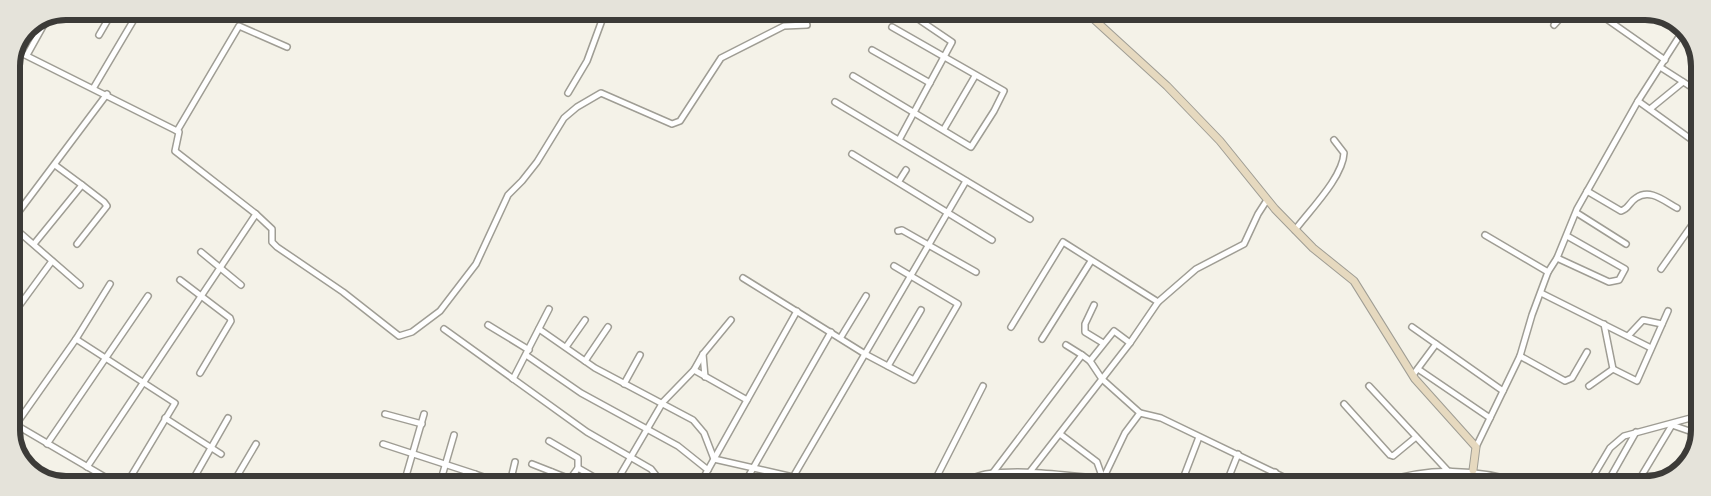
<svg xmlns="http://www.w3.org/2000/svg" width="1711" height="496" viewBox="0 0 1711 496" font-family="Montserrat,sans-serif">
<rect width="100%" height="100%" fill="#f4f2e8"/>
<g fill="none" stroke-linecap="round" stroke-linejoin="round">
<g stroke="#9f9d94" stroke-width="8">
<g id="street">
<polyline points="258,11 267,16"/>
<polyline points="584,12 587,13"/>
<polyline points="1598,13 1665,60"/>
<polyline points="1554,25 1565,13"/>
<polyline points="99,35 113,11"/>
<polyline points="872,50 930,83"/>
<polyline points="17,51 179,132 175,151 256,214 87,467"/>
<polyline points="27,55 47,19"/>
<polyline points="1660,67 1699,92"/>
<polyline points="853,76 971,147 994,111 1004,91 892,27"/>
<polyline points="94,87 139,11"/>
<polyline points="568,93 587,61 605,12"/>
<polyline points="1638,101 1699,145"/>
<polyline points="835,102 1030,219"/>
<polyline points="1650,109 1683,82"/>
<polyline points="944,129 975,76"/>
<polyline points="177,131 239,26 287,47"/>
<polyline points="899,140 952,42 921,21 925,12"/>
<polyline points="11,146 17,151 11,158"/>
<polyline points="852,154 992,240"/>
<polyline points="899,181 906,170"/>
<path d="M1587,191L1621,211C1629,209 1629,202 1636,198C1650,188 1664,201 1677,208"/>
<polyline points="1577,213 1626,244"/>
<polyline points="256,214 272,229 272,242 277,247 343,292 399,336 412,332 440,311 476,264 508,195 522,181 537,162 564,118 577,107 601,93 672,124 680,121 721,58 784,26 807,25"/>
<polyline points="11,222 107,94"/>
<polyline points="11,225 80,285"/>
<path d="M1295,230C1310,210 1343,177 1344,153L1334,140"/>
<polyline points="898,231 902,230 976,272"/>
<polyline points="1485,235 1548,272"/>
<polyline points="34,244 82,185 55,165"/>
<polyline points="77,244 107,206 104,202 82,185"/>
<polyline points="201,252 241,285"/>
<polyline points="1557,258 1609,282 1619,280 1625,269 1567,236"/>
<polyline points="1661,269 1699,215"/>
<polyline points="743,278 865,354 914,380 958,304 894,266"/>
<polyline points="180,280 230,318 231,321 200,373"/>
<polyline points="1541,293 1651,348"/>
<polyline points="1158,302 1196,269 1244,244 1258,214 1267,200"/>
<polyline points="1094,305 1085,324 1085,332 1103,343"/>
<polyline points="11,317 52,261"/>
<polyline points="488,325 529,350"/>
<polyline points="1011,327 1063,242 1158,302 1130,343 1029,473"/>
<polyline points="1412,327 1503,391"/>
<polyline points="444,329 587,432 651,469 658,478 667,484"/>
<polyline points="539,329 595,368 693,420 704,433 714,459 793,477"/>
<polyline points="1628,336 1643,320 1662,324"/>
<polyline points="841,337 866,296"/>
<polyline points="76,339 110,284"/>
<polyline points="1042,339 1091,261"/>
<polyline points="1066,345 1082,355"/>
<polyline points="566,347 585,320"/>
<polyline points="703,354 705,377"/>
<polyline points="526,355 581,393 678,446 708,470"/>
<polyline points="1520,356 1565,381 1572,378 1587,352"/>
<polyline points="585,361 608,327"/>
<polyline points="1090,361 1102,379 1140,413"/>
<polyline points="888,366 921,310"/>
<polyline points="1418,369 1490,418"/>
<polyline points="1613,369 1637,381 1668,311"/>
<polyline points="694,370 747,400"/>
<polyline points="1413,375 1436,344"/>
<polyline points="513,379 549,309"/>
<polyline points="624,384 640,355"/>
<polyline points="1369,386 1448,471"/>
<polyline points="1589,386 1613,369 1604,324"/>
<polyline points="1344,404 1390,455 1393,456 1416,437"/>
<polyline points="385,414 422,424"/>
<polyline points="165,418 221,454"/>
<polyline points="11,422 115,483"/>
<polyline points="17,423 76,339 175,403 127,483"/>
<polyline points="1060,434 1097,462 1103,479 1116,484"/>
<polyline points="47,444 148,296"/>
<polyline points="383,444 475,474"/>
<polyline points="1476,447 1520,356 1532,315 1548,272 1557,258 1577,209 1638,101 1684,29"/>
<polyline points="532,464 570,479 578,468 578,458 549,441"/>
<polyline points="578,468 606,484"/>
<polyline points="992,474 1082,355 1090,361 1114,331 1130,343"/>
<polyline points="191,483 228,418"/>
<polyline points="233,483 256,444"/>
<polyline points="281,483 285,478 296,483"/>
<polyline points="404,483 424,414"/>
<polyline points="440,483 454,435"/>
<polyline points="472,483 475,474 501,483"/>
<polyline points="510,483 515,462"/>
<polyline points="546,484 552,472"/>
<polyline points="615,484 663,402 694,370 703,354 731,320"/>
<polyline points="700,484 797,311"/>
<polyline points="744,484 831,332"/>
<polyline points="789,484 966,181"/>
<polyline points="933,484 983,386"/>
<path d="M956,484C965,481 976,476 986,474C1024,469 1065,475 1103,479L1125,433L1140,413L1161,418L1298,484"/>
<polyline points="1181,484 1199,437"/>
<polyline points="1226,484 1238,454"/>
<polyline points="1270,484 1275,472"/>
<path d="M1377,484C1426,467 1478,467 1527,485"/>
<polyline points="1486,485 1491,476"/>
<polyline points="1588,485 1610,448 1624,436 1698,416"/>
<polyline points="1606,485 1636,432"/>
<polyline points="1636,485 1672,425 1698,434"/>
</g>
</g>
<g stroke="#9f9d94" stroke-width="9">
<polyline id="secondary" points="1086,12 1167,86 1220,141 1275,209 1313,248 1354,281 1415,379 1476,447 1473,470"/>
</g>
<use href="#street" stroke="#fff" stroke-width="5"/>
<use href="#secondary" stroke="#e6d9bf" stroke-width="7"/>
</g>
<path d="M0 0H1711V496H0ZM66 20H1645A46 46 0 0 1 1691 66V430A46 46 0 0 1 1645 476H66A46 46 0 0 1 20 430V66A46 46 0 0 1 66 20Z" fill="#e5e3da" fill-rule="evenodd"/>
<path fill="none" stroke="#3c3b38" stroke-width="6" d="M66 20H1645A46 46 0 0 1 1691 66V430A46 46 0 0 1 1645 476H66A46 46 0 0 1 20 430V66A46 46 0 0 1 66 20Z"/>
</svg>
